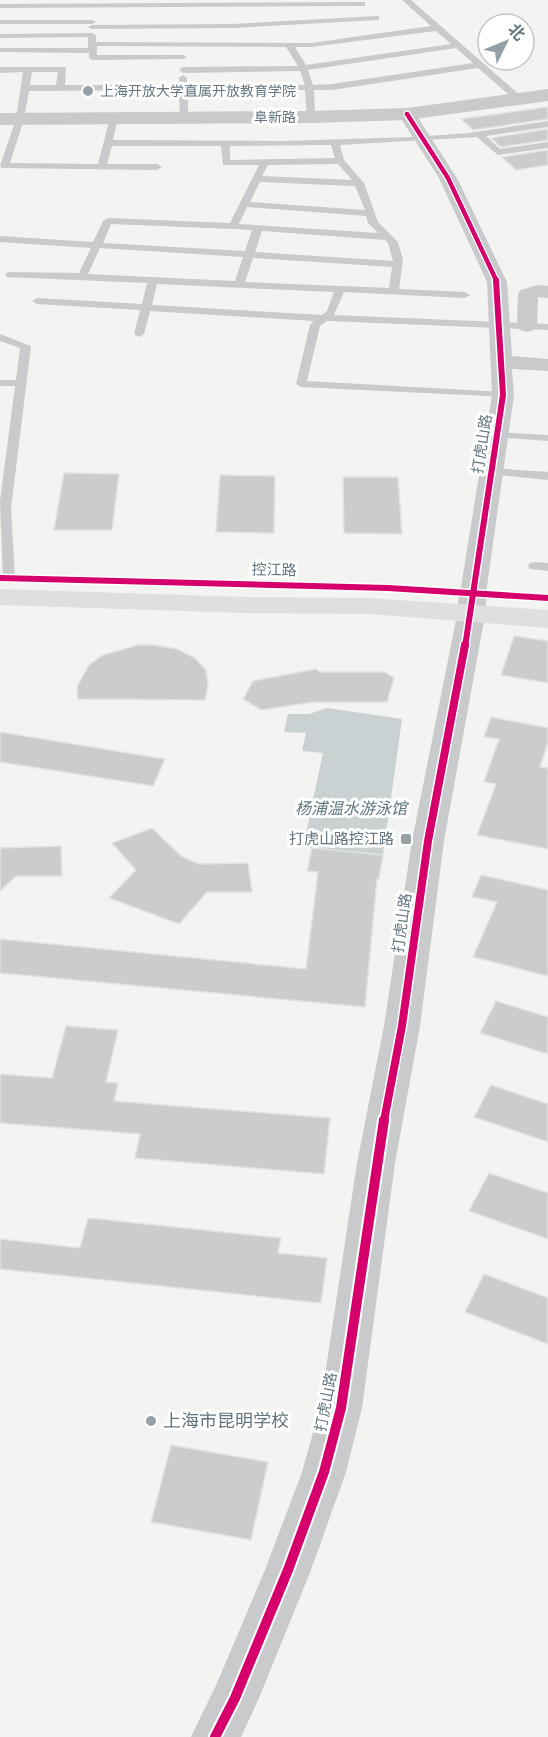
<svg xmlns="http://www.w3.org/2000/svg" width="548" height="1737" viewBox="0 0 548 1737" font-family="Rubik,'Noto Sans SC',sans-serif">
<rect width="100%" height="100%" fill="#f3f3f1"/>
<polygon fill="#c9d1d3" points="327,708 402,719 383,855 303,847 323,753 302,751 306,733 284,732 288,714 309,714"/>
<g fill="#cbcccc" stroke="#e2e2e1" stroke-width="1.5">
<polygon points="548,107 548,119 473,130 461,119"/>
<polygon points="548,129 548,140 501,147 491,138"/>
<polygon points="548,150 548,165 516,170 502,157"/>
<polygon points="64,473 119,474 112,530 54,530"/>
<polygon points="220,475 275,476 274,533 216,532"/>
<polygon points="343,477 398,477 402,534 344,533"/>
<polygon points="514,636 548,641 548,683 501,675"/>
<polygon points="138,645 154,645 177,649 195,658 206,670 208,685 205,700 78,699 77,687 89,665 103,655"/>
<polygon points="316,669 320,672 385,672 394,678 387,702 314,702 261,710 243,699 253,681"/>
<polygon points="491,717 548,728 548,742 540,767 548,768 548,849 477,835 496,784 484,782 499,739 484,737"/>
<polygon points="0,732 165,759 153,786 0,762"/>
<polygon points="152,828 181,856 199,864 248,863 252,892 207,892 179,924 109,898 136,870 112,843"/>
<polygon points="61,846 62,876 16,876 0,891 0,848"/>
<polygon points="312,848 383,855 379,879 377,879 365,1007 0,973 0,939 306,969 318,872 307,871"/>
<polygon points="481,875 548,890 548,976 473,957 497,902 472,897"/>
<polygon points="496,1001 548,1017 548,1054 480,1033"/>
<polygon points="66,1026 118,1030 106,1082 118,1083 114,1101 330,1118 324,1174 135,1158 140,1134 0,1123 0,1074 52,1078"/>
<polygon points="491,1085 548,1104 548,1142 474,1117"/>
<polygon points="489,1173 548,1193 548,1239 469,1211"/>
<polygon points="88,1218 281,1238 278,1253 327,1258 321,1303 0,1269 0,1239 80,1248"/>
<polygon points="484,1274 548,1298 548,1344 465,1312"/>
<polygon points="171,1445 268,1462 251,1540 151,1522"/>
</g>
<g fill="none" stroke-linecap="round" stroke-linejoin="round">
<g fill="#c8cacb" fill-rule="evenodd">
<path d="M402,0H411L522,97V101H516L478,68L332,90H314L315,117L311,120L307,117L305,90H188V118L184,121L180,118L179,90L29,91L24,119L10,163L98,164L110,118L114,115L118,118L113,140L283,141L414,137L469,133L548,121V127L486,136L500,149L548,142V148L498,155L477,137L340,145L344,160L364,183L378,222L398,242L403,260L399,289L465,292L470,295L465,298L344,292L334,315L548,324V330L327,321L320,326L307,381L503,392L509,395L507,397L301,387L296,384L310,325L314,321L150,311L144,334L139,337L134,334L140,310L37,304L32,301L37,298L142,304L147,283L6,277V273L10,272L79,273L91,248L0,242V236L93,242L103,221L108,218L230,223L259,165H223L221,146H112L107,164H157L162,167L157,170L2,168L0,166L16,119L23,72L0,73V67H66L65,85H179V78L183,75L187,78V85H305L300,71L183,73L179,70L183,67L298,66L286,47L97,46V55H183L187,57L183,59L93,60L89,58V53L0,52V48H88V37L0,38V34L92,33L96,35V42L311,43L431,26ZM436,31L451,44L306,65L295,47H311ZM456,48L473,63L332,84L313,85L308,70ZM32,72H58L56,85H30ZM331,145L335,158L230,160V146ZM338,164L352,180L262,176L268,165ZM260,182L355,186L365,210L250,202ZM247,207L366,216L368,223L378,233L239,224ZM111,224L233,229L252,230L245,251L103,243ZM262,231L385,240L388,243L393,261L255,252ZM100,248L243,257L235,281L88,274ZM253,258L392,267L389,288L245,282ZM157,284L334,292L327,311L322,315L152,305Z"/>
<polygon points="365,2 365,6 362,6 0,8 0,4"/>
<polygon points="376,16 379,16 379,20 232,28 92,29 88,27 92,25 232,24"/>
<polygon points="0,20 92,20 96,22 92,24 0,24"/>
<polygon points="0,334 31,346 11,509 15,579 9,583 3,579 0,501 15,386 0,386 0,380 16,380 20,348 0,341"/>
<polygon points="497,432 548,435 548,441 493,437 491,435"/>
<polygon points="491,468 548,472 548,480 487,474 485,472"/>
<polygon points="534,562 548,563 548,571 530,569 528,566 530,563"/>
</g>
<g fill="#c8cacb" fill-rule="evenodd">
<polygon points="407,109 413,110 457,178 507,282 512,356 548,359 548,371 512,369 514,395 486,593 482,598 473,601 464,598 460,593 492,395 487,282 439,178 398,114 401,110"/>
<polygon points="537,285 548,286 548,298 538,297 537,326 534,330 527,332 520,330 517,326 518,294 521,290"/>
</g>
<g fill="#c8cacb" fill-rule="evenodd">
<polygon points="548,89 548,101 407,120 311,123 0,125 0,113 311,111 407,108"/>
<polygon points="473,585 483,587 487,593 485,615 444,841 420,1026 395,1163 362,1408 346,1472 311,1570 259,1698 241,1737 191,1737 217,1683 265,1570 302,1472 320,1408 357,1163 384,1026 412,841 457,615 459,593 463,587"/>
</g>
<polygon fill="#dedfdf" fill-rule="evenodd" points="0,589 246,597 369,598 548,610 548,628 369,614 246,613 0,605"/>
<g stroke="#fff" stroke-width="7">
<polyline id="cycleway-far3" points="407,114 448,178 497,282"/>
</g>
<g stroke="#fff" stroke-width="9">
<g id="cycleway-far2">
<polyline points="0,578 388,588 548,598"/>
<polyline points="465,647 503,395 496,280"/>
</g>
</g>
<g stroke="#fff" stroke-width="11">
<polyline id="cycleway-far1" points="384,1121 402,1026 428,841 465,645"/>
</g>
<g stroke="#fff" stroke-width="14">
<polyline id="cycleway" points="215,1737 235,1698 288,1570 324,1472 341,1408 384,1120"/>
</g>
<use href="#cycleway-far3" stroke="#d6006c" stroke-width="4.5"/>
<use href="#cycleway-far2" stroke="#d6006c" stroke-width="6"/>
<use href="#cycleway-far1" stroke="#d6006c" stroke-width="8"/>
<use href="#cycleway" stroke="#d6006c" stroke-width="10"/>
</g>
<g fill="#96a1a7" stroke="#fff" stroke-width="2">
<circle cx="88" cy="91" r="6"/>
<rect x="400" y="833" width="12" height="12" rx="3"/>
<circle cx="151" cy="1421" r="6"/>
</g>
<g text-anchor="middle" stroke-width="6" stroke-linejoin="round" paint-order="stroke">
<g font-size="14" fill="#64757f" stroke="#fff" text-anchor="start">
<text x="100" y="96">上海开放大学直属开放教育学院</text>
</g>
<g font-size="14" fill="#64757f" stroke="#fff">
<text x="275" y="122">阜新路</text>
</g>
<g font-size="15" fill="#64757f" stroke="#fff">
<text transform="translate(482 444) rotate(-81)" y="5">打虎山路</text>
<text transform="translate(274 570) rotate(1)" y="5">控江路</text>
<text transform="translate(402 923) rotate(-82)" y="5">打虎山路</text>
<text transform="translate(326 1402) rotate(-79)" y="5">打虎山路</text>
</g>
<g font-size="15" fill="#64757f" stroke="#fff" text-anchor="end">
<text x="394" y="844">打虎山路控江路</text>
</g>
<g font-size="16" font-style="italic" fill="#60777d" stroke="#fff">
<text x="351" y="814">杨浦温水游泳馆</text>
</g>
<g font-size="18" fill="#64757f" stroke="#fff" text-anchor="start">
<text x="163" y="1427">上海市昆明学校</text>
</g>
</g>
<g transform="translate(506 42) rotate(47)"><circle r="28" fill="#ffffff" stroke="#c1c8cc" stroke-width="1.5"/>
<path d="M0-4.5L10 22L0 15L-10 22Z" fill="#96a1a7"/>
<text y="-9" font-size="16" font-weight="bold" text-anchor="middle" fill="#64757f">北</text>
</g>
</svg>
